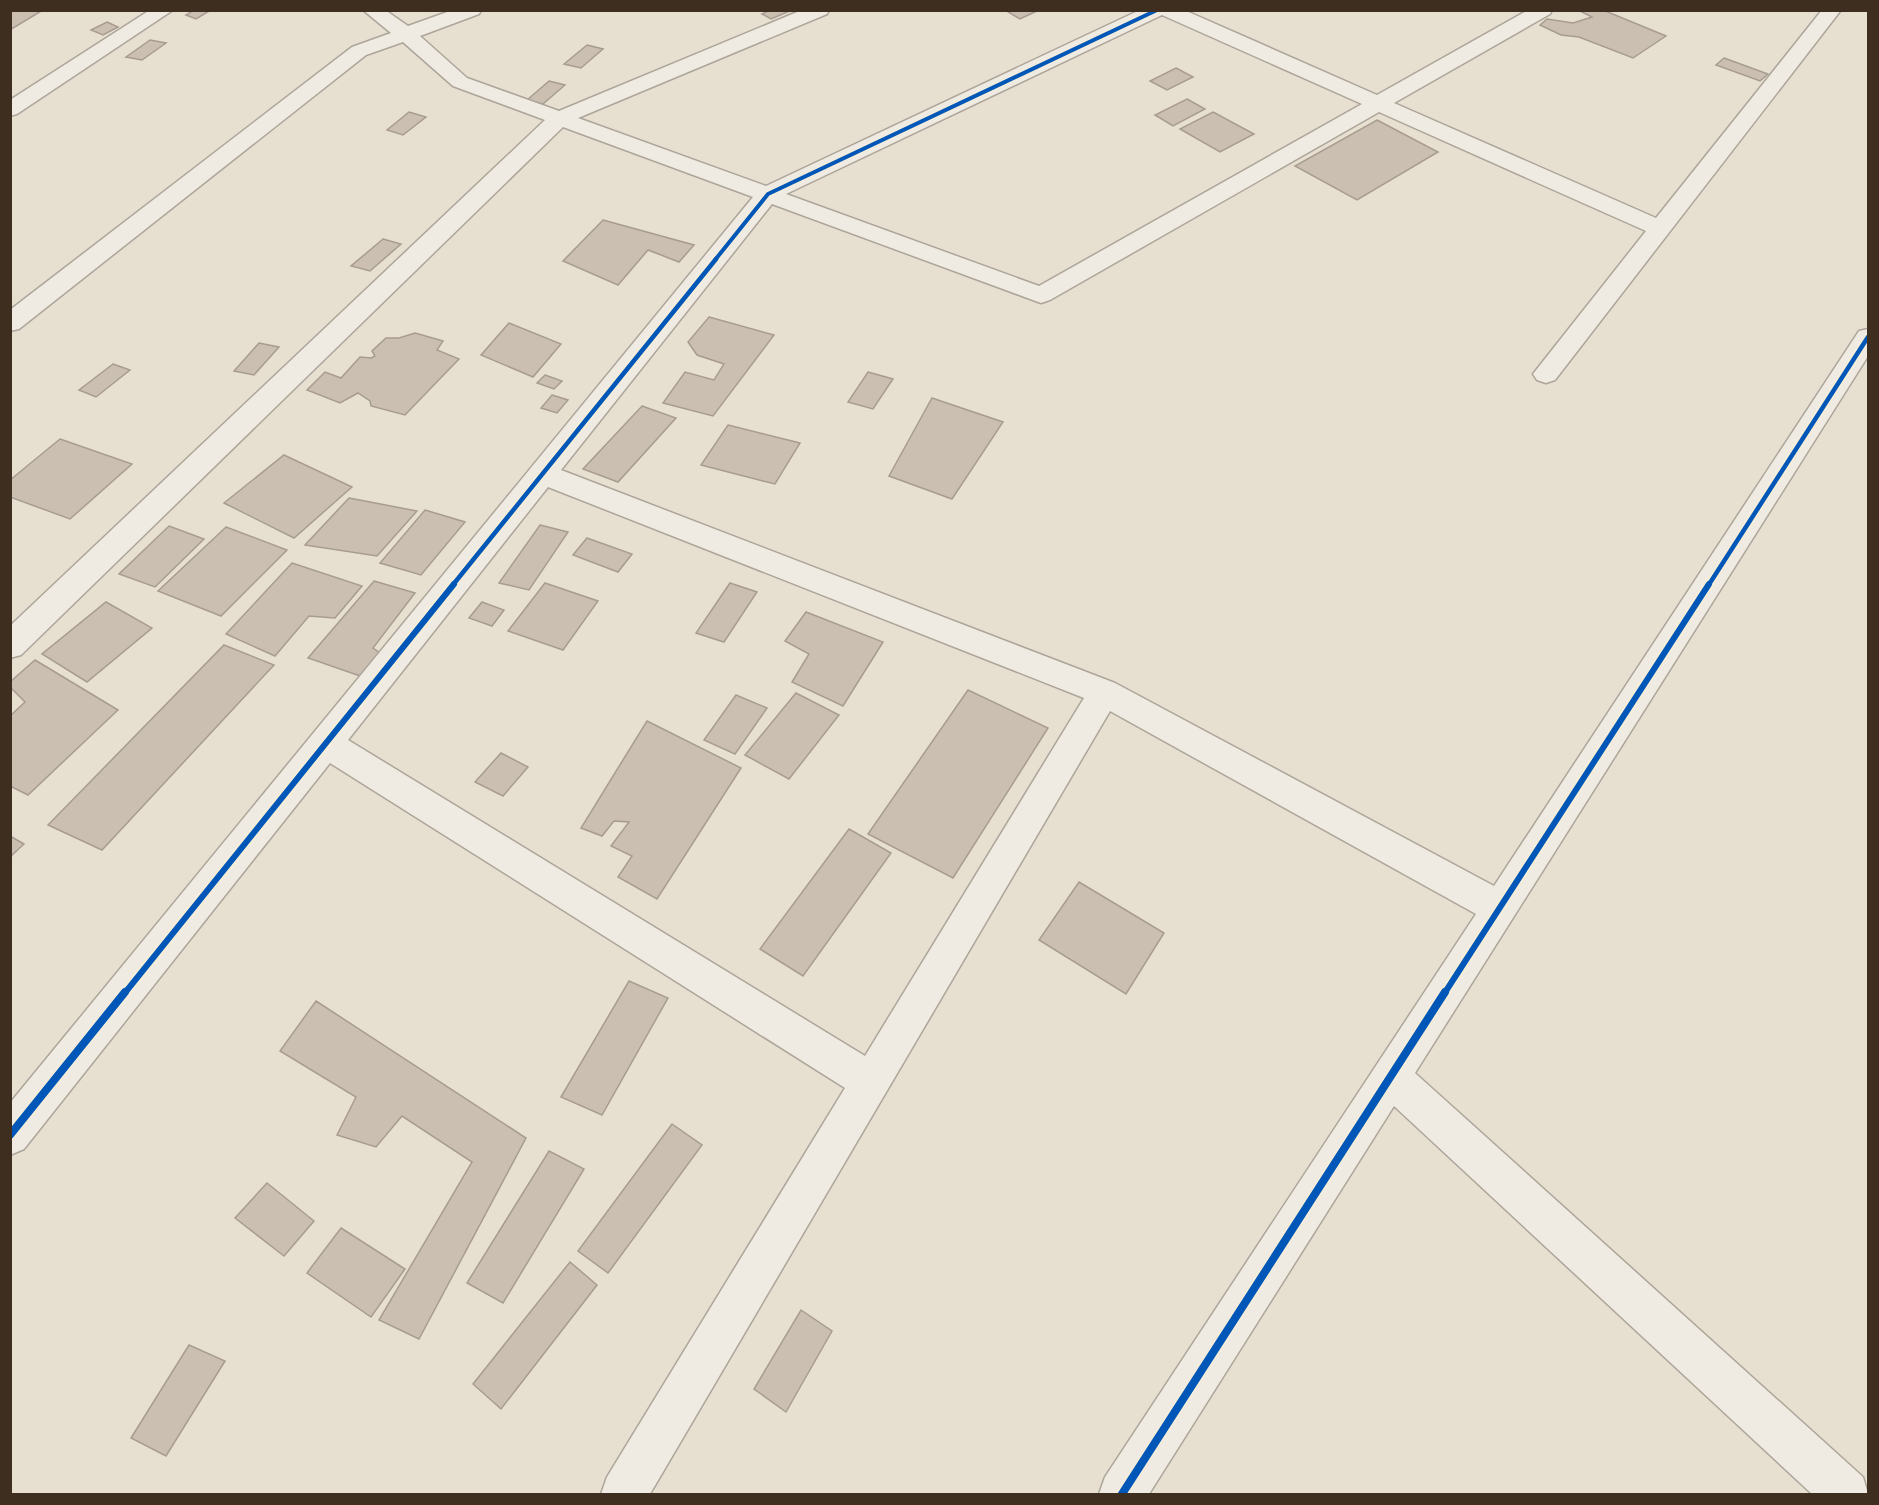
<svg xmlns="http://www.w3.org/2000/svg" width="1879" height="1505" viewBox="0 0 1879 1505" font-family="'IBM Plex Serif',serif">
<rect width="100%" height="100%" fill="#e7e0d1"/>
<g fill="#cbbfb2" stroke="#a89c90" stroke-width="1.5">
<polygon points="10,10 43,10 10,30"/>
<polygon points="194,10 211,10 196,19 186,15"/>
<polygon points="770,10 792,10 771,19 762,14"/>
<polygon points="1005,10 1039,10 1020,19"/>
<polygon points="1578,10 1603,10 1666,36 1633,58 1579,37 1561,35 1540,25 1547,19 1573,23 1592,17"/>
<polygon points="107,22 118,27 103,35 91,30"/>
<polygon points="150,40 166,43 142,60 126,57"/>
<polygon points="587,45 603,49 581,68 564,64"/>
<polygon points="1724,58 1768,74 1760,81 1716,65"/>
<polygon points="1176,68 1193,77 1167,90 1150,81"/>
<polygon points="549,81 565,85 543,104 527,100"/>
<polygon points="1187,99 1205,109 1173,126 1155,115"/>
<polygon points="409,112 426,117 403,135 387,130"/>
<polygon points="1213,112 1254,134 1220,152 1180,129"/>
<polygon points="1377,120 1438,152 1357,200 1295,166"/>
<polygon points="603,220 694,245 679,262 648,250 618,285 563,261"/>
<polygon points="383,239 401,244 370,271 351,266"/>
<polygon points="709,317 774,335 713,416 663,403 685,372 714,380 724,364 697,355 688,342"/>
<polygon points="509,323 561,344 533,377 481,355"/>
<polygon points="415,333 443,341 437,350 459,359 405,415 371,406 370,401 358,393 340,403 307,390 325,372 341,378 360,357 371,358 375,356 372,351 386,338 399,338"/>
<polygon points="259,343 279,347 254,375 234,371"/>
<polygon points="113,364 130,370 96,397 79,390"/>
<polygon points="868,372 893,379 873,409 848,402"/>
<polygon points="545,375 562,381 554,389 537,383"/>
<polygon points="552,395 568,400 557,413 541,408"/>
<polygon points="932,398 1003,422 952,499 889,476"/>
<polygon points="642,406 676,418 618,482 583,469"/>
<polygon points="728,425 800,443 775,484 701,465"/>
<polygon points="60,439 132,464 70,519 10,497 10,480"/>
<polygon points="284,455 352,487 294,538 224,503"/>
<polygon points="349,498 417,511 377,556 305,545"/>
<polygon points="425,510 465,522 421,575 380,563"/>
<polygon points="540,525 568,532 529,590 499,583"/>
<polygon points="169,526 204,539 155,587 119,574"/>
<polygon points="226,527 287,550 221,616 158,591"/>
<polygon points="587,538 632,554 618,572 573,555"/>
<polygon points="292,563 362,586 335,618 309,616 275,656 226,634"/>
<polygon points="374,581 415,593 373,648 386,657 369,679 308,658"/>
<polygon points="545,583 598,601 563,650 508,631"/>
<polygon points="730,583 757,592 724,642 696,633"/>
<polygon points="106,602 152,628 87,682 42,654"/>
<polygon points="482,602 504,610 492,626 469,618"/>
<polygon points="806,612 883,642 843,706 792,682 809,654 785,641"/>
<polygon points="224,645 274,665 102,850 48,825"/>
<polygon points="35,660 118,710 28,795 10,786 10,716 25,702 10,687 10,682"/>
<polygon points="968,690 1048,728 953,878 868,834"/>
<polygon points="796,693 839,715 789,779 745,755"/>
<polygon points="736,695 767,708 735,754 704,740"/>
<polygon points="647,721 741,768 657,899 618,877 632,856 611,846 629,822 614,821 602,836 581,828"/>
<polygon points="501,753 528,767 503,796 475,782"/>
<polygon points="849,829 891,853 803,976 760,949"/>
<polygon points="10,836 24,844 10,857"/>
<polygon points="1079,882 1164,933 1126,994 1039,940"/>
<polygon points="629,981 668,998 602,1115 561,1097"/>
<polygon points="316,1001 526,1138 419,1339 379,1320 472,1162 402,1116 376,1147 337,1135 356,1097 280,1051"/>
<polygon points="672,1124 702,1145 608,1273 578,1251"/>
<polygon points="549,1151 584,1169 503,1303 467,1283"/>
<polygon points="267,1183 314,1221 284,1256 235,1218"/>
<polygon points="341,1228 405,1269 371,1317 307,1273"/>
<polygon points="570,1262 597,1285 501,1409 473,1384"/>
<polygon points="801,1310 832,1331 786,1412 754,1389"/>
<polygon points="189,1345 225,1361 166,1456 131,1438"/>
</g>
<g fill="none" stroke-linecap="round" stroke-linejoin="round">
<g stroke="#ada599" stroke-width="3">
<g id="street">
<polygon points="150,10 173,10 17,114 10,116 10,100"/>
<path d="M363,10H385L408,26L453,10H481L479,14L420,36L467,78L559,111L802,10H829L827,14L578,118L766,186L1140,10H1184L1377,95L1528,10H1552L1550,14L1394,103L1656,218L1822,10H1841L1555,380L1546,383L1537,380L1533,374L1646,231L1379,112L1050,300L1041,303L772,204L561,470L1115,683L1494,886L1859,331L1868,329V356L1415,1073L1863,1477L1868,1494H1812L1394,1106L1149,1494H1099L1105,1477L1476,914L1110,711L650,1494H601L607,1477L845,1088L330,763L24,1149L10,1155V1103L753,197L563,127L21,655L10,658V626L545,120L453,86L403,42L366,55L19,329L10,331V310L352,47L391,33ZM1162,15L1362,104L1039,286L786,194ZM548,487L1084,698L865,1056L348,740Z"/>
</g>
</g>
<use href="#street" fill="#efebe3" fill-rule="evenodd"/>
<g stroke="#f7eed8" stroke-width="6">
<polyline id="cycleway-far3" points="715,260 768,194 1157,10"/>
</g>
<g stroke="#f7eed8" stroke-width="8">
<g id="cycleway-far2">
<polyline points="452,586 716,259"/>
<polyline points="1708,586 1868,337"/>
</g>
</g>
<g stroke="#f7eed8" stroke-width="10">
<g id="cycleway-far1">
<polyline points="124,994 454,584"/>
<polyline points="1444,994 1709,584"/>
</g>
</g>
<g stroke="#f7eed8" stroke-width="11">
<g id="cycleway">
<polyline points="10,1135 125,992"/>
<polyline points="1122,1494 1445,992"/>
</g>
</g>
<use href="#cycleway-far3" stroke="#0057b8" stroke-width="4"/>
<use href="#cycleway-far2" stroke="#0057b8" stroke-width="4.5"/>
<use href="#cycleway-far1" stroke="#0057b8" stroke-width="6"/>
<use href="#cycleway" stroke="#0057b8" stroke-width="8"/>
</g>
<rect width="1879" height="1505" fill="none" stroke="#3d2e20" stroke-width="24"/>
</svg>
